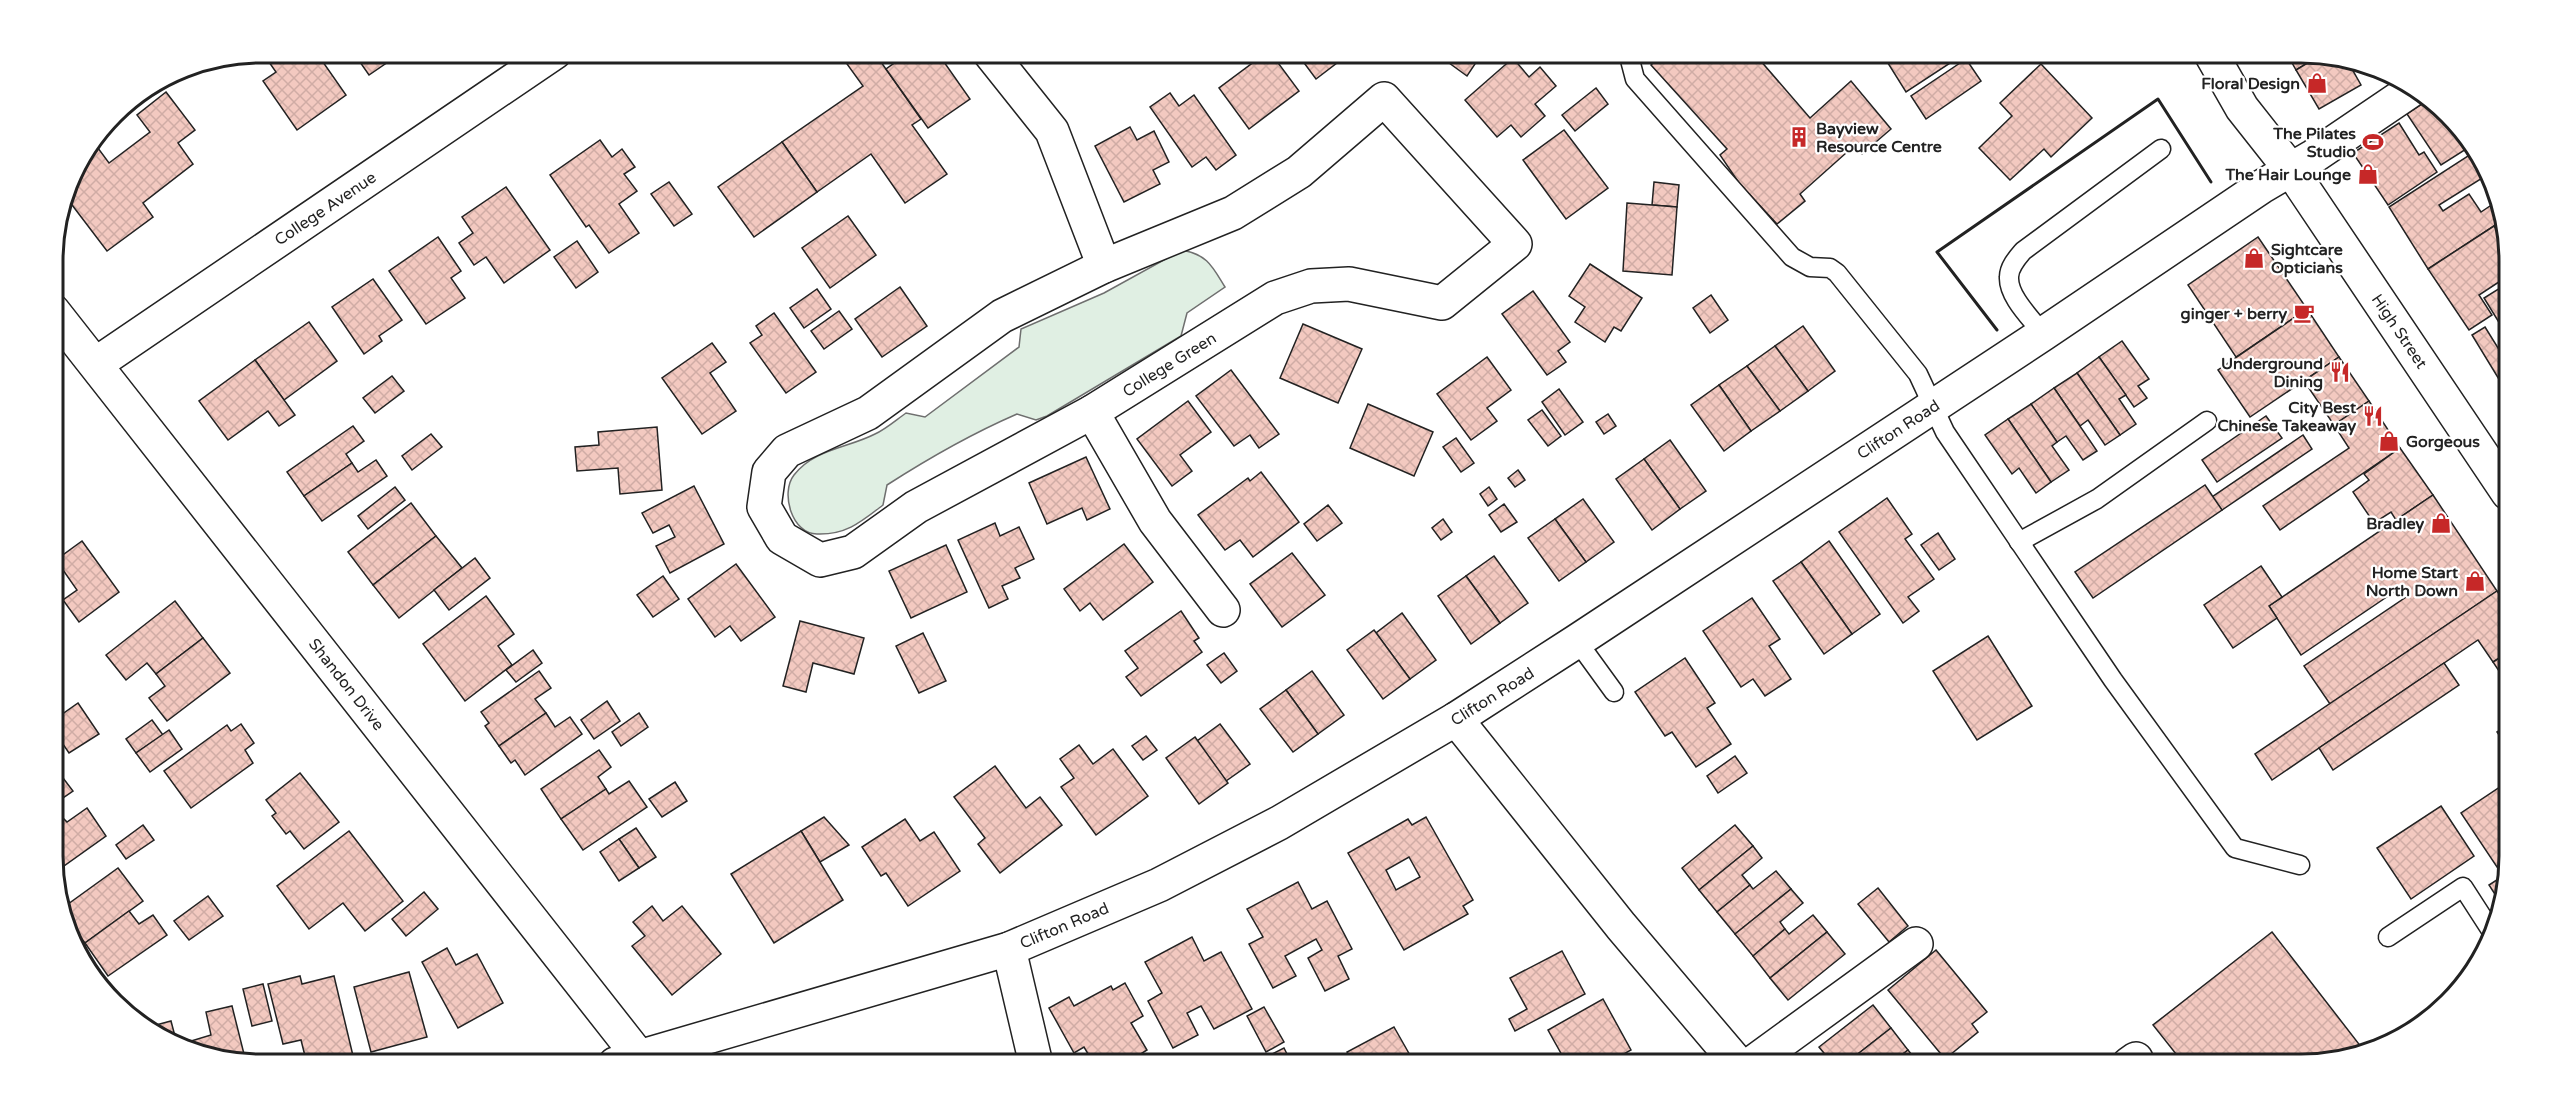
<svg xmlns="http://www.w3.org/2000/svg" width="2562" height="1117" viewBox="0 0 2562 1117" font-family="'Varela Round',sans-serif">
<defs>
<pattern id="building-cross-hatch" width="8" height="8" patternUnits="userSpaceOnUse" patternTransform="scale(1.5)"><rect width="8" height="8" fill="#f3c9c0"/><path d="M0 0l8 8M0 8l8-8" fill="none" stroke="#d0aca5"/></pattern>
</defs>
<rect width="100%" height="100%" fill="#fff"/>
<path fill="#e0efe3" stroke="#6f6f6f" stroke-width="1.5" d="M1182,250C1208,255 1212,266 1225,287L1187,313L1181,336L1047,416L1036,420L1017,414C971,434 929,458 887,485L883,505C861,522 846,535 817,534C792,534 780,493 794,475C814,449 848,448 875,434C886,429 896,420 906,413L925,417L1019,347L1021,329L1104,293Z"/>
<g fill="url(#building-cross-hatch)" stroke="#222" stroke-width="1.5" fill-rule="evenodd">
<polygon points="262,52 316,52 346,95 297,130 263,81 276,72"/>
<polygon points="353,52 401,52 401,53 369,75"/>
<polygon points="864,52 874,52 921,119 912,125 947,174 905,203 871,154 817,192 782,142 863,86 847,64"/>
<polygon points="910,52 937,52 970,99 928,128 886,69"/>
<polygon points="1242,52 1270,52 1299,91 1249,129 1219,88 1251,64"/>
<polygon points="1296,52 1343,52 1346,56 1316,79"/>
<polygon points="1434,52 1483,52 1467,76"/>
<polygon points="1664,52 1753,52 1810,118 1851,81 1891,129 1862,154 1855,145 1800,194 1805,201 1777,224 1739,183 1720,155 1727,149 1651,65"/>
<polygon points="1881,52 1967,52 1906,92"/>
<polygon points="2286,52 2301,52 2319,56 2296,70"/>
<polygon points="2319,56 2348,62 2361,85 2319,109 2296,70"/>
<polygon points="1513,58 1529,77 1540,67 1556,86 1535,104 1545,116 1521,137 1511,125 1497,137 1465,100"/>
<polygon points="1966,59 1981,81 1926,119 1911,96"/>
<polygon points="2041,64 2092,118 2051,157 2044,149 2010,180 1979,148 2012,116 2000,103"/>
<polygon points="1596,88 1608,104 1575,131 1562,115"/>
<polygon points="166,92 195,130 178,143 193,164 143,203 153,217 107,251 66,197 74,169 98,148 109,163 150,132 137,115"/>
<polygon points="1170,93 1179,106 1194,95 1236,155 1216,170 1206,157 1192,167 1150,107"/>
<polygon points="2425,102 2466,134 2471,146 2441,165 2407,114"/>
<polygon points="2399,123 2419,155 2424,152 2437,172 2388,205 2353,153"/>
<polygon points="1130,127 1137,140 1154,131 1169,162 1153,170 1160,184 1124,202 1095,146"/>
<polygon points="1564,130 1608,188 1566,219 1523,160"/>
<polygon points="600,140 612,157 622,149 635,167 624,174 637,191 619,204 639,233 609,253 589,225 586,227 550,175"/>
<polygon points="782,142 817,192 754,237 718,187"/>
<polygon points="2474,152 2484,177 2439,205 2443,211 2469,194 2481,212 2490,206 2500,222 2428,269 2389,207"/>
<polygon points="669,182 692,214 674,226 651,194"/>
<polygon points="1654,182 1679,185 1677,207 1652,205"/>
<polygon points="506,187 550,250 504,283 486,257 474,265 459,243 473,233 462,217"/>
<polygon points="1627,203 1677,207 1672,275 1623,271"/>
<polygon points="848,216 876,255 830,288 802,248"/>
<polygon points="2494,226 2508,247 2508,276 2479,295 2492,315 2469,330 2428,269"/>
<polygon points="438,237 461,271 451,278 465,298 426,324 389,271"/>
<polygon points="2258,237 2307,309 2236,357 2188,285"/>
<polygon points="577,241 598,272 576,288 554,257"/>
<polygon points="1590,264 1642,298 1621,331 1614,327 1605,342 1575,322 1585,307 1569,296"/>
<polygon points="373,279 402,320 379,336 382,341 364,354 332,307"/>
<polygon points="2508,283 2508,337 2484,298"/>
<polygon points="900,287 927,326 882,357 855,319"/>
<polygon points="817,289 831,309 804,328 790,308"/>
<polygon points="1533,291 1570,342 1558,351 1566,362 1547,375 1502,314"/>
<polygon points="1711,295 1728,320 1710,333 1693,308"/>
<polygon points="2307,309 2339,357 2250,417 2218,370"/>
<polygon points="839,311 852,329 824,349 811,331"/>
<polygon points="774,313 816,372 786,393 750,343 762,335 756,326"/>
<polygon points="309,322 337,361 284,400 255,360"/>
<polygon points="1303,324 1362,349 1338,403 1280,378"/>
<polygon points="1803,326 1835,371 1808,391 1775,346"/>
<polygon points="2485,327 2498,348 2508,342 2508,394 2472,335"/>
<polygon points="2122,341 2149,379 2138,386 2147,398 2134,407 2099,357"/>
<polygon points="712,343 726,362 710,373 736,411 702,434 662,378"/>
<polygon points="1775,346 1808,391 1780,411 1747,366"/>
<polygon points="1487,357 1511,390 1487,408 1497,421 1471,440 1437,394"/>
<polygon points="2099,357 2126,395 2119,399 2136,424 2120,435 2077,373"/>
<polygon points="2339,357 2369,401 2334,425 2304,381"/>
<polygon points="255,360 295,415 279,426 268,411 228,440 199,401"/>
<polygon points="1747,366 1780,411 1751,431 1719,385"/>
<polygon points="1231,370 1279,434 1259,448 1250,435 1234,446 1196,396"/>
<polygon points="2077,373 2120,435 2105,445 2088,420 2080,426 2054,388"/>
<polygon points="392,376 404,391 375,413 363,398"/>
<polygon points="1719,385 1751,431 1724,451 1691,405"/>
<polygon points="2054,388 2097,451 2083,460 2066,436 2057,442 2031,404"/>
<polygon points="1559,389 1583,422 1565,435 1542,402"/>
<polygon points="1188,401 1211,432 1180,455 1192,471 1172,486 1137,439"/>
<polygon points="2369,401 2400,448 2280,530 2263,506 2349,448 2334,425"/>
<polygon points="1368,404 1433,432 1414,476 1350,448"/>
<polygon points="2031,404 2057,442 2052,446 2069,470 2051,482 2008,419"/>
<polygon points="1542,410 1561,436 1548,446 1528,420"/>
<polygon points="1608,414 1616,426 1604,434 1596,422"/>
<polygon points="2266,416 2282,438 2217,482 2202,460"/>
<polygon points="2008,419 2051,482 2036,493 2019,468 2012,474 1985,435"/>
<polygon points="353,426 364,441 346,454 352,463 304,496 287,472"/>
<polygon points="657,427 662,490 620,494 618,468 577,471 575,447 599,445 598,432"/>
<polygon points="431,434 442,447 412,470 402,456"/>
<polygon points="2303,435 2312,449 2222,510 2212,497"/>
<polygon points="1456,438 1474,463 1461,472 1443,447"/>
<polygon points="1670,440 1706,491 1680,509 1644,459"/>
<polygon points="2400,448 2433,495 2396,520 2391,512 2374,523 2353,492 2369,480 2364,474"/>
<polygon points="1086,457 1110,509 1087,520 1082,508 1047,524 1029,483"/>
<polygon points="1644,459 1680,509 1652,530 1616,479"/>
<polygon points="376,460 387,476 322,521 304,496 352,463 358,472"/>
<polygon points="1518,470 1525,480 1515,487 1508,478"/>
<polygon points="1261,472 1299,522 1253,557 1240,540 1225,550 1198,515 1248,478 1250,481"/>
<polygon points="2205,485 2222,510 2093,598 2075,572"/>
<polygon points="694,486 724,544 670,573 656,546 675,537 669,525 653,533 642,513"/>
<polygon points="395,487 405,500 368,529 358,516"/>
<polygon points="1489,487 1497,499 1488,506 1480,494"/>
<polygon points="2433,495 2497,591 2330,704 2304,666 2409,595 2403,586 2301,655 2269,606"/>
<polygon points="1887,498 1912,534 1905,539 1934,579 1908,597 1919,611 1903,623 1839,532"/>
<polygon points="1583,499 1614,542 1586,562 1555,519"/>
<polygon points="411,503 436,536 373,585 348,552"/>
<polygon points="1504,504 1517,522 1501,532 1489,515"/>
<polygon points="1328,505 1342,523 1317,541 1304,524"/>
<polygon points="1443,519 1452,532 1441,540 1432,528"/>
<polygon points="1555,519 1586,562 1559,581 1528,538"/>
<polygon points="995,523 1000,536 1019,527 1034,559 1015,568 1020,578 1002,586 1008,599 989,608 958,540"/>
<polygon points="1938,533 1955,559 1939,570 1921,545"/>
<polygon points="436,536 462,568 399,618 373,585"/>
<polygon points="82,541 119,592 79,622 63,600 77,590 56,560"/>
<polygon points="1829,541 1880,614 1852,634 1801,562"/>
<polygon points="1124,544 1153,582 1103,620 1090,603 1080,611 1064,589"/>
<polygon points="946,545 967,592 911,618 889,571"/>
<polygon points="1292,553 1325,595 1282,627 1250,584"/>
<polygon points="1494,556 1528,603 1500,623 1466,576"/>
<polygon points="475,558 490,578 449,610 434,590"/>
<polygon points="1801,562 1852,634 1824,654 1773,581"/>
<polygon points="736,564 775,617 741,641 730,626 715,637 688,599"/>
<polygon points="2261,566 2282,597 2269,606 2277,618 2233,648 2204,605"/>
<polygon points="663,576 679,599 653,617 637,595"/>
<polygon points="1466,576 1500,623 1471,644 1438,596"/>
<polygon points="2497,591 2509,608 2509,652 2493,662 2478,640 2272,780 2255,754"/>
<polygon points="486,596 514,634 498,646 512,665 465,701 423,644"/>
<polygon points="1752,598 1780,639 1769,646 1791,679 1765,696 1753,679 1741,687 1703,631"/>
<polygon points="175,601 203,638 156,674 147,663 126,680 106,655"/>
<polygon points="1181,611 1199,638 1194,641 1202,652 1141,696 1126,677 1138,668 1125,651"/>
<polygon points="1402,613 1436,660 1410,679 1376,633"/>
<polygon points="800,621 864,638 854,674 813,663 806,692 783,686"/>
<polygon points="1374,630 1410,679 1383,699 1347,650"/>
<polygon points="923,633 946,681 919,693 896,646"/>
<polygon points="1988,636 2032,706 1977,740 1933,671"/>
<polygon points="203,638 230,673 167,721 149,698 165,686 156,674"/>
<polygon points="533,650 542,663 516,682 506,670"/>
<polygon points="2509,652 2509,686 2493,662"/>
<polygon points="1224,653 1237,671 1221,683 1207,665"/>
<polygon points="1685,658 1715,703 1707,708 1731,744 1696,767 1672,732 1665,736 1635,692"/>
<polygon points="2444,663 2459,685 2333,770 2319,748"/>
<polygon points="539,671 551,688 535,699 546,713 499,746 485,726 489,723 481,712"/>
<polygon points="1312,671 1344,715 1318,734 1286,690"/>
<polygon points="1286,690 1318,734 1293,752 1260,709"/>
<polygon points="607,701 620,721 594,739 581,720"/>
<polygon points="78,703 99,734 69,753 54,731 54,720"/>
<polygon points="546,713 555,727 570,717 582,734 525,775 515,760 511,763 499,746"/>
<polygon points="639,713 648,727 621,746 612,732"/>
<polygon points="152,720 163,735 136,753 126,739"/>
<polygon points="241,724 254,743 245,750 253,763 191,808 164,771 227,725 231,731"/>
<polygon points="1220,724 1250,764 1226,781 1197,741"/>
<polygon points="2509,724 2509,750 2497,732"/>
<polygon points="169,730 182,749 150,772 136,753"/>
<polygon points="1146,736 1157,750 1143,760 1132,746"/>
<polygon points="1195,737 1228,783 1199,804 1166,758"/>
<polygon points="1079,745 1093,764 1113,749 1148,796 1096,835 1061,787 1074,778 1060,759"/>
<polygon points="599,750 611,767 598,777 606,789 561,819 541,789"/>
<polygon points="1735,756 1747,773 1718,793 1707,776"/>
<polygon points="995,766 1026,808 1040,797 1062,825 1000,873 978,844 985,838 954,797"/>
<polygon points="300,773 339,822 304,849 290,831 286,834 272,816 276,813 266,800"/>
<polygon points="60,774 73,791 54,804 54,778"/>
<polygon points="629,781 647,807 583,850 561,819 606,789 609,794"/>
<polygon points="2509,781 2509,856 2507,869 2501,873 2461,813"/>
<polygon points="675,782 687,801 662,817 649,799"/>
<polygon points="2441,806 2474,856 2411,899 2377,848"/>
<polygon points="87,808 106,836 54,873 54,825 63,818 67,822"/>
<polygon points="824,817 849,845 820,862 801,831"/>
<path d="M1426,817L1473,900L1463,906L1468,914L1404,950L1348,853L1408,819L1412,825ZM1409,857L1420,877L1396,890L1386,870Z"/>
<polygon points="905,819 920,841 934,832 960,871 908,906 886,873 881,876 862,847"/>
<polygon points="143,825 154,840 126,859 116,845"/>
<polygon points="1735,825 1753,846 1699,890 1682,868"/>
<polygon points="636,828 656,857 639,868 619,839"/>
<polygon points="349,831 403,901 365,931 343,903 309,929 277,886"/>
<polygon points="801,831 843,900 774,943 731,874"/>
<polygon points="619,839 639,868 619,881 600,852"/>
<polygon points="1753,846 1762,858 1742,875 1750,885 1717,912 1699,890"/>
<polygon points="118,868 143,901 85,943 72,926 64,907"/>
<polygon points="2507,869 2500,902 2489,885 2503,876 2501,873"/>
<polygon points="1776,871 1791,889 1735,934 1717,912 1750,885 1753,889"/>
<polygon points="1298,882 1312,909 1327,901 1352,949 1338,956 1349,979 1325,991 1308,958 1322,950 1316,939 1285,956 1296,976 1273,988 1249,944 1263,937 1247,909"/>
<polygon points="1878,888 1908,926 1889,942 1858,904"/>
<polygon points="1791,889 1803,903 1780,922 1785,929 1753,956 1735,934"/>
<polygon points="424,892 438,909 406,936 392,919"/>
<polygon points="208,896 223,916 189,940 174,921"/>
<polygon points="652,906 663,921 682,906 721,954 672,995 632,946 645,936 633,922"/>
<polygon points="129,911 139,924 153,915 167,935 108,976 85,943"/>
<polygon points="1813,915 1827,932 1770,978 1753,956 1785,929 1789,934"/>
<polygon points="1827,932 1845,954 1788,1000 1770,978"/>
<polygon points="2272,932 2362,1048 2314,1064 2184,1064 2153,1025"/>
<polygon points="1192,937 1204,961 1221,952 1252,1009 1214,1029 1201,1006 1187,1013 1198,1035 1173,1048 1148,1001 1162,993 1145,962"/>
<polygon points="447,948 456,965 477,954 503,1003 458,1028 422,962"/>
<polygon points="1936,950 1987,1012 1972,1024 1978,1032 1945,1059 1888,990"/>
<polygon points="1562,951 1585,994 1515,1031 1509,1019 1527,1009 1510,978"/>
<polygon points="409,972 427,1037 371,1052 354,987"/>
<polygon points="300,976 302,984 334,976 354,1060 337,1064 307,1064 301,1040 283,1044 268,984"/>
<polygon points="1125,983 1143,1016 1131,1023 1147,1050 1125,1064 1094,1064 1084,1047 1074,1053 1049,1008 1069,997 1074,1006 1111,986 1113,990"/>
<polygon points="263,984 272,1021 252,1026 243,989"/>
<polygon points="1603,999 1631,1050 1606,1064 1567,1064 1548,1030"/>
<polygon points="1873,1005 1891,1028 1845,1064 1833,1064 1819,1047"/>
<polygon points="232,1006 246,1062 193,1051 191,1041 211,1035 206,1012"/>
<polygon points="1264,1007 1284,1042 1266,1052 1247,1016"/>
<polygon points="171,1021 177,1044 191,1041 193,1051 182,1049 152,1026"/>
<polygon points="1394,1027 1415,1064 1354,1064 1347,1052"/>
<polygon points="1891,1028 1908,1050 1890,1064 1845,1064"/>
<polygon points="1284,1048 1292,1064 1273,1064 1268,1056"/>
<polygon points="1908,1050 1919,1064 1890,1064"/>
</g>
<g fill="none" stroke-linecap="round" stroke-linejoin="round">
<g stroke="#222" stroke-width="21">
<g id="service">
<polyline points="1635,52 1630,60 1635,79 1792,257 1810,267 1830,268 1837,273 1918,374 1945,432 2113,680 2235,848 2300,865"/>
<path d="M2043,334C2032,319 2008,297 2009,277C2009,267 2017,258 2023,251L2161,149"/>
<polyline points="2019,542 2097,499 2207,421"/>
<polyline points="1577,641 1614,692"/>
<polyline points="2388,937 2463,887 2494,935"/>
</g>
</g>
<g stroke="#222" stroke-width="36">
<g id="minor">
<polyline points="989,52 1052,131 1104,266"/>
<polygon points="1384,99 1515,244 1442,303 1349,284 1311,286 1275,298 1092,412 916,507 853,552 820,560 782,538 764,507 769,472 787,451 868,413 1002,316 1104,266 1233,213 1299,172"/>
<polyline points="53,311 640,1058"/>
<polyline points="96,364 555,52"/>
<polyline points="1092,412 1155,521 1223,610"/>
<polyline points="1456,719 1621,926 1738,1064"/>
<polyline points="1009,949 1036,1064"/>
<polyline points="615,1064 1009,949 1159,885 1279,823 1456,719 1577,641 2043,334 2261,187 2314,156 2410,91"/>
<polyline points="1751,1064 1916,944"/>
<polyline points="2129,1064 2136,1059"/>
</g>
</g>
<g stroke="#222" stroke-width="36">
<polyline id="secondary" points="2210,52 2242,108 2291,170 2508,493"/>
</g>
<use href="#service" stroke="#fff" stroke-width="18"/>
<use href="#minor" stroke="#fff" stroke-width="33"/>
<use href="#secondary" stroke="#fff" stroke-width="33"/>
<polyline stroke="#222" stroke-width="3" points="1997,330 1937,252 2158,99 2211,182"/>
</g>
<defs>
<g id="shop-bare" transform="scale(1.62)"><path d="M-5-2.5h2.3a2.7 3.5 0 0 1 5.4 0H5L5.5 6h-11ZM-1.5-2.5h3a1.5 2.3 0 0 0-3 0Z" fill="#c62828" stroke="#fff" stroke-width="2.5" paint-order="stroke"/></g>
<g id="building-bare" transform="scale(1.62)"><path d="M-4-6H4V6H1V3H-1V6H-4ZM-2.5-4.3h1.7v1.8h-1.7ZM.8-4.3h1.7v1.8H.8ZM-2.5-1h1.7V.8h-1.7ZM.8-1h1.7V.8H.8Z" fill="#c62828" stroke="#fff" stroke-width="2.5" paint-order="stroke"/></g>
<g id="stadium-bare" transform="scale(1.62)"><path d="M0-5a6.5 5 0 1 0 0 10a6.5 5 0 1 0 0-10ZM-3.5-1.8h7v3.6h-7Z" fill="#c62828" stroke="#fff" stroke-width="2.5" paint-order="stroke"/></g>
<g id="cafe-bare" transform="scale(1.62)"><path d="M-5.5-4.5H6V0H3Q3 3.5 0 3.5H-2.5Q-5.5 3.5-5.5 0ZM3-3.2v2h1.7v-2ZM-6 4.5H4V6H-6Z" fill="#c62828" stroke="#fff" stroke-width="2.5" paint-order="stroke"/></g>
<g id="restaurant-bare" transform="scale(1.62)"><path d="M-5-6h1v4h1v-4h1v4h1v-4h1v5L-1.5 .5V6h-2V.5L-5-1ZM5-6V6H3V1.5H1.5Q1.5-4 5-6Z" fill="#c62828" stroke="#fff" stroke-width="2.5" paint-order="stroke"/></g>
</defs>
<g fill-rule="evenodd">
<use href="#shop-bare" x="2317" y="83"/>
<use href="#building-bare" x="1799" y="137"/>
<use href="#stadium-bare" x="2373" y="142"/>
<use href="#shop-bare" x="2368" y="174"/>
<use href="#shop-bare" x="2254" y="258"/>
<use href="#cafe-bare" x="2304" y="313"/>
<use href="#restaurant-bare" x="2340" y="372"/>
<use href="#restaurant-bare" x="2373" y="416"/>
<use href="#shop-bare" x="2389" y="441"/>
<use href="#shop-bare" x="2441" y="523"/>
<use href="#shop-bare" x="2475" y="581"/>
</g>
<g text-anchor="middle" stroke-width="4.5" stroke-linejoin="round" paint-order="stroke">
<g font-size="16" font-weight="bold" fill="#222" stroke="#fff" text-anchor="end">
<text x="2300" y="89">Floral Design</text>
<text x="1816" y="134" text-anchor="start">Bayview<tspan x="1816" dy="18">Resource Centre</tspan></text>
<text x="2356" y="139">The Pilates<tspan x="2356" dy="18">Studio</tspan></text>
<text x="2351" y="180">The Hair Lounge</text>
<text x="2271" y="255" text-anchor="start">Sightcare<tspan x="2271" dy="18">Opticians</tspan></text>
<text x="2287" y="319">ginger + berry</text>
<text x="2323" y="369">Underground<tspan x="2323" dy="18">Dining</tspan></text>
<text x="2356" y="413">City Best<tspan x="2356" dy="18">Chinese Takeaway</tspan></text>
<text x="2406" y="447" text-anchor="start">Gorgeous</text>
<text x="2424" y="529">Bradley</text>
<text x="2458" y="578">Home Start<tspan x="2458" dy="18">North Down</tspan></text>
</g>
<g font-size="16" fill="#222" stroke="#fff">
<text transform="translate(325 208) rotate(-34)" y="6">College Avenue</text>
<text transform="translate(2400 331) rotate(56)" y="6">High Street</text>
<text transform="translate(1169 364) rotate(-32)" y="6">College Green</text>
<text transform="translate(1898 429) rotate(-33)" y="6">Clifton Road</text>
<text transform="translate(347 684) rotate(52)" y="6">Shandon Drive</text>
<text transform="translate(1492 696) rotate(-32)" y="6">Clifton Road</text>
<text transform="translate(1064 925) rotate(-23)" y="6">Clifton Road</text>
</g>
</g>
<path d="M0 0H2562V1117H0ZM261 63H2301A198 198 0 0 1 2499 261V856A198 198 0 0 1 2301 1054H261A198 198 0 0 1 63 856V261A198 198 0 0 1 261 63Z" fill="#fff" fill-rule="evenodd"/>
<path fill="none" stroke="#222" stroke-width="3" d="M261 63H2301A198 198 0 0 1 2499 261V856A198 198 0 0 1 2301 1054H261A198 198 0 0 1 63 856V261A198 198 0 0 1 261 63Z"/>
</svg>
